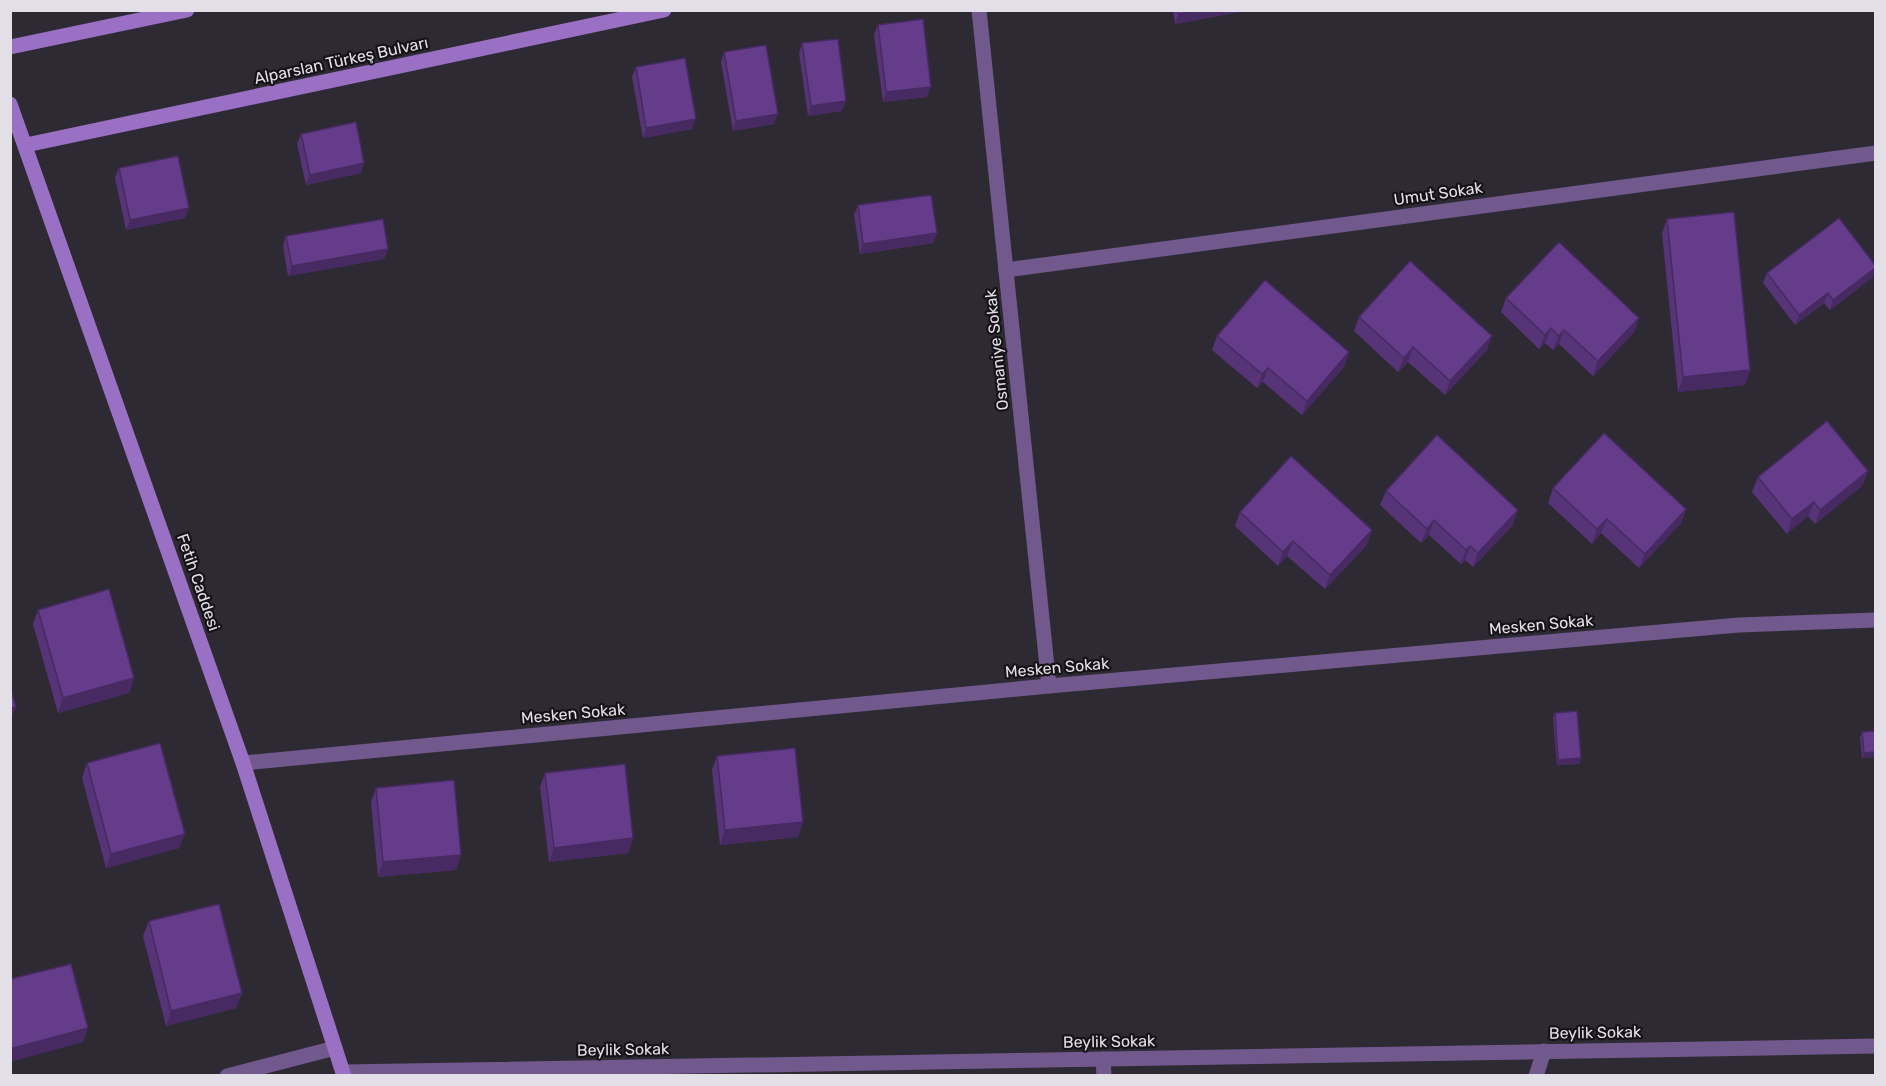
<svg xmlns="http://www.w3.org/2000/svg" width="1886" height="1086" viewBox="0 0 1886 1086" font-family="Rubik,sans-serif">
<rect width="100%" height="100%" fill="#2e2a34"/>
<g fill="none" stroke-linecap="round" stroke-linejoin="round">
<g stroke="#72598d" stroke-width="15">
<polyline points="979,10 1049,686"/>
<polyline points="1006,270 1876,153"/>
<polyline points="243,763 1049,686 1739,625 1876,620"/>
<polyline points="1103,1059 1104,1076"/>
<polyline points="343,1072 1876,1046"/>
<polyline points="227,1076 335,1048"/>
<polyline points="1536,1076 1544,1051"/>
</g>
<g stroke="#9970c3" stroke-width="15">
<polyline points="10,47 187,10"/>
<polyline points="10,104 243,763 344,1076"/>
<polyline points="26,145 664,10"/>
</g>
</g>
<g fill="#563477">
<polygon points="1173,10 1250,10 1175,24"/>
<polygon points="878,25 927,97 883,102 874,35"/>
<polygon points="802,43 842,111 808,116 799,53"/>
<polygon points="724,52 774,124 733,131 721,62"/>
<polygon points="636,67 692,129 643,138 632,77"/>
<polygon points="301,134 364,163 361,173 306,185 297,144"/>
<polygon points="119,168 185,218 126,230 115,178"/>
<polygon points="858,205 937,233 933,243 860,254 854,215"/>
<polygon points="1667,219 1750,370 1745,385 1678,392 1662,233"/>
<polygon points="286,236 388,249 384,259 288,276 283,246"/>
<polygon points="1767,273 1873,277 1830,310 1824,303 1795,325 1763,283"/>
<polygon points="1506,298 1639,318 1634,332 1593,376 1559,344 1553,350 1545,343 1539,349 1501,312"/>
<polygon points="1359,317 1487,350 1445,395 1408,362 1398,372 1354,331"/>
<polygon points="1217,336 1349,352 1344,367 1302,415 1263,382 1257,388 1212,350"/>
<polygon points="1868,471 1862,486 1815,524 1808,516 1787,534 1752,492 1758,477"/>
<polygon points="1553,488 1686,509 1681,523 1639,568 1601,533 1592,544 1548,503"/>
<polygon points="1386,491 1513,525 1473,567 1465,560 1461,564 1429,535 1421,543 1380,505"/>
<polygon points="1240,512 1367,545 1325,589 1287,556 1278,566 1235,526"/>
<polygon points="38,610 134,678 129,693 58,713 33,624"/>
<polygon points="1555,713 1581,758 1579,764 1557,765 1553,718"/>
<polygon points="1875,731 1875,757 1862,758 1860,737 1862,732"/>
<polygon points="717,756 803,822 798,837 720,845 712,770"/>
<polygon points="87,763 179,848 106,868 82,778"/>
<polygon points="545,773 633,838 628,853 549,862 540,787"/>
<polygon points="376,788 461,855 456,870 378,877 371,802"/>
<polygon points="149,921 242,993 236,1008 166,1026 143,936"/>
</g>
<g fill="#462a61">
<polygon points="1198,10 1250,10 1175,24 1179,14"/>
<polygon points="931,87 927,97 883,102 886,92"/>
<polygon points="846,101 842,111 808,116 811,106"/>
<polygon points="778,114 774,124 733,131 736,121"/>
<polygon points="696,119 692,129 643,138 646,128"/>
<polygon points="364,163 361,173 306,185 310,175"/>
<polygon points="189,208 185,218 126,230 130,220"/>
<polygon points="937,233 933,243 860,254 863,244"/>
<polygon points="388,249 384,259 288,276 292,266"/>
<polygon points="1875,268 1873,277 1830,310 1833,300"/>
<polygon points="1828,293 1824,303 1795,325 1799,315"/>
<polygon points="1639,318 1634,332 1593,376 1598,361"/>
<polygon points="1551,328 1545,343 1539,349 1545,335"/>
<polygon points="1564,330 1559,344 1553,350 1559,336"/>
<polygon points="1492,336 1487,350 1445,395 1450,381"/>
<polygon points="1413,347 1408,362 1398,372 1404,358"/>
<polygon points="1349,352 1344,367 1302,415 1307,401"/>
<polygon points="1268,368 1263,382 1257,388 1262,374"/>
<polygon points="1750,370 1745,385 1678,392 1683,377"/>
<polygon points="1868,471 1862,486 1815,524 1820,510"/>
<polygon points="1814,502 1808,516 1787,534 1792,519"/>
<polygon points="1686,509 1681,523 1639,568 1645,554"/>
<polygon points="1518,510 1513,525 1473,567 1478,553"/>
<polygon points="1607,519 1601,533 1592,544 1597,529"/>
<polygon points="1434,520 1429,535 1421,543 1427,529"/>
<polygon points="1372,530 1367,545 1325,589 1330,575"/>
<polygon points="1293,541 1287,556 1278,566 1283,552"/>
<polygon points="1470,546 1465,560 1461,564 1466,550"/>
<polygon points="134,678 129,693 58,713 63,698"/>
<polygon points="16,707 10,721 10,708"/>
<polygon points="1875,752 1875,757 1862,758 1864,753"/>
<polygon points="1581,758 1579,764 1557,765 1558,760"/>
<polygon points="803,822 798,837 720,845 725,830"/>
<polygon points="185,834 179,848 106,868 111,854"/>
<polygon points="633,838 628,853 549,862 554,848"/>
<polygon points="461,855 456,870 378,877 383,862"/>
<polygon points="242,993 236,1008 166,1026 171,1011"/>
<polygon points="88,1028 83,1042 10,1062 10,1049"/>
</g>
<g fill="#643c8a" stroke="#462a61" stroke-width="1.5">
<polygon points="1178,10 1198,10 1179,14"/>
<polygon points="923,19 931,87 886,92 878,25"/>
<polygon points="838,39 846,101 811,106 802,43"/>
<polygon points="766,45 778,114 736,121 724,52"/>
<polygon points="685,58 696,119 646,128 636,67"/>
<polygon points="356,122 364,163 310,175 301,134"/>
<polygon points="178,156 189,208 130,220 119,168"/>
<polygon points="931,195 937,233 863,244 858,205"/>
<polygon points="1734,212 1750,370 1683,377 1667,219"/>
<polygon points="1839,218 1875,265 1875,268 1833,300 1828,293 1799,315 1767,273"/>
<polygon points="383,219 388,249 292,266 286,236"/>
<polygon points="1559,242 1639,318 1598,361 1564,330 1559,336 1551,328 1545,335 1506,298"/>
<polygon points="1410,261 1492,336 1450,381 1413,347 1404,358 1359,317"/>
<polygon points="1265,280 1349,352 1307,401 1268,368 1262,374 1217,336"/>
<polygon points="1827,421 1868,471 1820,510 1814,502 1792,519 1758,477"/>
<polygon points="1604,433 1686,509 1645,554 1607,519 1597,529 1553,488"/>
<polygon points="1437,435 1518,510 1478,553 1470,546 1466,550 1434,520 1427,529 1386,491"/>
<polygon points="1291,456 1372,530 1330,575 1293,541 1283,552 1240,512"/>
<polygon points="109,589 134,678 63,698 38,610"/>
<polygon points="10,687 16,707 10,708"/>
<polygon points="1577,711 1581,758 1558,760 1555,713"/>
<polygon points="1875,731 1875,752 1864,753 1862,732"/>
<polygon points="160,743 185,834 111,854 87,763"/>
<polygon points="795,748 803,822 725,830 717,756"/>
<polygon points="625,764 633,838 554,848 545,773"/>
<polygon points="454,780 461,855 383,862 376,788"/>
<polygon points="219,904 242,993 171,1011 149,921"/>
<polygon points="71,964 88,1028 10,1049 10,979"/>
</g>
<g text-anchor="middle" stroke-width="4.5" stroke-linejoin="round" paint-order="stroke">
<g font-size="16" fill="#e2dfe6" stroke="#151318">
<text transform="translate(341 60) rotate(-12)" y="6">Alparslan Türkeş Bulvarı</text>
<text transform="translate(1438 193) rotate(-8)" y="6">Umut Sokak</text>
<text transform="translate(996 350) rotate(-96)" y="6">Osmaniye Sokak</text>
<text transform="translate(199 582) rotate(71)" y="6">Fetih Caddesi</text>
<text transform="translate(1541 624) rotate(-5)" y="6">Mesken Sokak</text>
<text transform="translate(1057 667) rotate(-5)" y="6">Mesken Sokak</text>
<text transform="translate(573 713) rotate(-5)" y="6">Mesken Sokak</text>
<text transform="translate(1595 1032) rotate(-1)" y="6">Beylik Sokak</text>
<text transform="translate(1109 1041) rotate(-1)" y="6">Beylik Sokak</text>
<text transform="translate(623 1049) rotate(-1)" y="6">Beylik Sokak</text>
</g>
</g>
<rect width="1886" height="1086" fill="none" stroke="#e2dfe6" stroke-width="24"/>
</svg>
